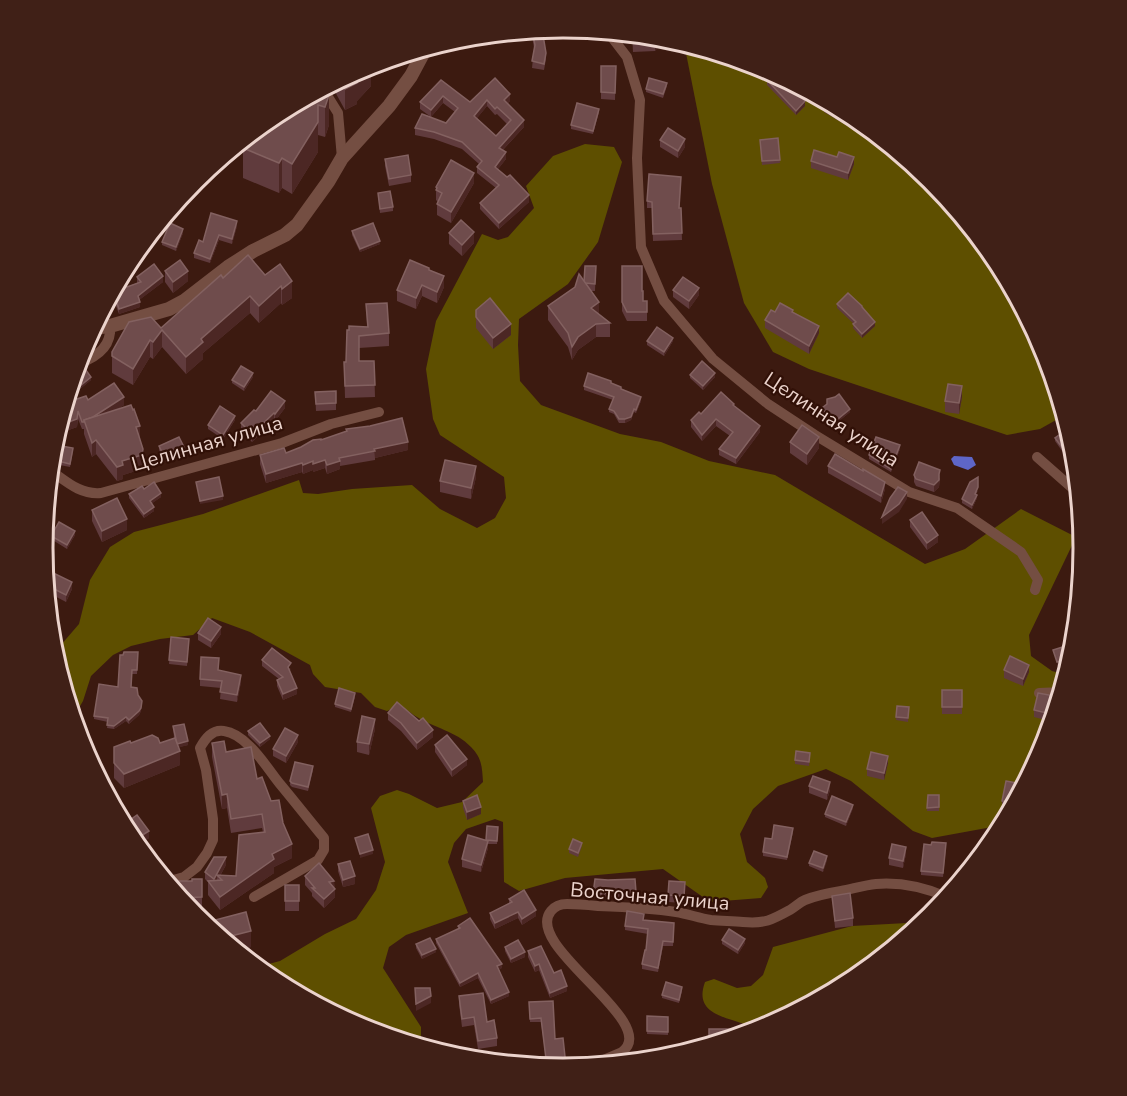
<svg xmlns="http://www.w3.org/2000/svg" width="1127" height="1096" viewBox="0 0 1127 1096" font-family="'Nunito Sans',sans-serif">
<rect width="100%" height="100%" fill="#3c1a10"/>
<g fill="#5e4f00">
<polygon points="684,43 763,67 853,115 932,180 997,259 1045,349 1065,415 1040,429 1007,435 809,369 773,352 744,303 712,184"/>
<path d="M585,144L614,147L622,162L598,242L568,284L519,319L518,345L520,381L541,405L620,434L661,442L709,461L775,475L925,564L965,549L1021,509L1076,537L1029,635L1031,656L1052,671L1067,675L1045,748L1003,825L932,838L913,831L851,781L826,769L778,786L753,809L740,834L747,862L765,878L768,887L761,898L710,902L663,869L565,878L519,891L504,882L503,822L495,819L466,829L454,843L448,862L468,913L406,935L389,947L383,968L421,1027V1043L418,1046L364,1029L274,981L257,967L280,961L325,934L356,919L376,890L385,862L371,808L380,796L397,790L409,794L437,808L462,802L483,782C482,767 482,758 471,747C456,731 434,728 417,717C411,714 408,709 400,708C395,707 392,709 387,711L375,707L361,693L325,687L313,674L310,665L250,632L212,618L193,635L160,639L131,646L113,655L91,676L83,701L73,718L54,653L79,624L90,580L110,547L134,532L203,514L299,480L303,493L318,494L352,489L412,485L440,509L477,528L495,518L506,498L504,477L440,435L433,419L426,369L436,321L482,234L498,240L508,237L534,208L526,186L553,156Z"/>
<path d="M925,922L853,981L763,1029L745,1035L744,1024C721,1016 694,1012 705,982L714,979L737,988L751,986L763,975L773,947L852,926Z"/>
</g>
<polygon fill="#5e66c8" points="954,456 972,457 976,465 968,470 954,465 951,459"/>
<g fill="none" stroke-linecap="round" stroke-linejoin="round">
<g stroke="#744e42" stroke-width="10">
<polyline points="607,31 627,57 640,100 637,158 641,247 664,301 713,359 768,404 815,435 909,492 957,508 1021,552 1038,580 1035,590"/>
<polyline points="323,89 338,113 342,158"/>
<path d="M78,364C95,358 112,347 110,326"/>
<polyline points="1037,457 1079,494"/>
<path d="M50,470C66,481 80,495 101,493L282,443L331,424L379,412"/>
<polyline points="1039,693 1062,692"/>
<path d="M166,882L184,877L197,867L207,853L213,840V819L206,770L200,748C205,739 212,729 224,731C247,734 267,768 280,784C295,802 309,820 324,838V850L318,860L254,897"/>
<path d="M589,1066L622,1052C662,1022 522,946 551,911C555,906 560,904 567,904C577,904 588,905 598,906C624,907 650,908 676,912C688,914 699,918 711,920C722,921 733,921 743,922C765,924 772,920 790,910C795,907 800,902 805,900C817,895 829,893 841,891C852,889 865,885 876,884C900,882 926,888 947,897"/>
</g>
<polyline stroke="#744e42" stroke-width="14" points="93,328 110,326 169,309 184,301 228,267 253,251 285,235 297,225 328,182 342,158 389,106 411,76 426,48"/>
</g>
<g fill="#603b3d" fill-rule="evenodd">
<polygon points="543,29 546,59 544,70 532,68 534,48 532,36 530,37 528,30"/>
<polygon points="491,34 491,45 468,46 468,36"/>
<polygon points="632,34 665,37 665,38 655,51 633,52"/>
<polygon points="601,66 616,66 615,100 601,99"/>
<polygon points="364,67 371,86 357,101 357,104 345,110 334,90 333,83"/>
<path d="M495,78L510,101L508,103L524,127L503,150L506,159L498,169L529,202L499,229L480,209V203L496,188L477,173V167L479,164L462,149L434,139L415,135V128L446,123L455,112L443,103L431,117L420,109V102L441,80L470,102ZM487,106L495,115L497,114L507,124L496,136L477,118Z"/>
<polygon points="767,80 787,85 805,106 796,115 767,85"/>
<polygon points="667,86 663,98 646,92 646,89"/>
<polygon points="324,88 329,125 325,137 318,135 318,152 292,194 282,188 279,193 243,178 243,148"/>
<polygon points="824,109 853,115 851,128 824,112"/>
<polygon points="599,112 593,134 571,129 571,125"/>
<polygon points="778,138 780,163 762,165 760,140"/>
<polygon points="660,140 685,147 678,158 660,147"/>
<polygon points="225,155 221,165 216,163"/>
<polygon points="837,157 854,164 848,180 811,168 811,161"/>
<polygon points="385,159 411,175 411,182 389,186 385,166"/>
<polygon points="474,183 451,223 437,215 437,204 438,202 436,200 436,187"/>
<polygon points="681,184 679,208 681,208 682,240 653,241 652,208 647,208 647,201"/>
<polygon points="378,193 393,207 393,211 380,213"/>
<polygon points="237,226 232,244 219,240 210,263 194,258 194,253 203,242"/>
<polygon points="352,231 380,244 360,252 352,235"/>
<polygon points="183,233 176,251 162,245 162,242"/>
<polygon points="449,233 474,243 462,256 449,244"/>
<polygon points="280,264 292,298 282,305 281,303 259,323 250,313 203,353 203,359 186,374 162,347 153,359 150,357 133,385 112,373 112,352 161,328 223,278 265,275"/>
<polygon points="596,266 595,291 591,291 599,315 610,323 610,337 596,337 578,350 572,360 568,347 548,320 548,306 584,282"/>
<polygon points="622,266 642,291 643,301 647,301 647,321 627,321 622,311"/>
<polygon points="429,270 444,287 437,303 422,296 416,309 397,301 397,290"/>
<polygon points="165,271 188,281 173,293 165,282"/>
<polygon points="137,277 163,282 139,300 140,307 119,314 113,298 113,292 137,283"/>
<polygon points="673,290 699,295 689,309 673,297"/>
<polygon points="366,304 389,333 389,346 359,348 359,361 374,361 375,397 345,398 344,362 346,362 347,330 367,327"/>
<polygon points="837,304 862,308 875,326 862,338 853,328 854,324 837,308"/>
<polygon points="476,310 511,335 493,349 476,328"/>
<polygon points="775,312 793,313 819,333 809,354 765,328 765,320"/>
<polygon points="647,341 673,341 664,356 647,345"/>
<polygon points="75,373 91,380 75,393 70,387"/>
<polygon points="690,375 715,377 703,390 690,378"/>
<polygon points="253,377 244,391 232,383 232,380"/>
<polygon points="611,383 641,401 636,413 634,412 631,420 625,423 619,423 614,414 609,412 609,409 613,400 584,390 584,386"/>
<polygon points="336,391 336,410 316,411 315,392"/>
<polygon points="962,397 959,414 945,412 945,401"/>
<polygon points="74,400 88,400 124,405 117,409 140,440 142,469 123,475 123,479 117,481 96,454 92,457 84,434 84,429 82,429 78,419 77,427 66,431 61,419 64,407 74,403"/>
<polygon points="734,406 760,432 736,464 719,455 719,449 730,436 716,426 702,441 691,427 691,420 701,414"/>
<polygon points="285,408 275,421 274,420 252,442 241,430 241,423 256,411"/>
<polygon points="822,408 850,412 833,426 822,412"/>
<polygon points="235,420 223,439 208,429 208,425"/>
<polygon points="1055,438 1075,447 1076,459 1071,455 1067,458 1055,441"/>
<polygon points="321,440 408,450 375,458 375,460 340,466 340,469 327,474 325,468 313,472 313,470 303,474 302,472 266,483 260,464 260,455 286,453"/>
<polygon points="790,442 819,448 807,465 790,453"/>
<polygon points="159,446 186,455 165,462 159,450"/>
<polygon points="900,449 891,472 869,459 869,455"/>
<polygon points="73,451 70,467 54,464 54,460"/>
<polygon points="828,466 863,471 885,489 881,503 828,473"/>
<polygon points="914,475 940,478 939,487 934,492 916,486 914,482"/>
<polygon points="476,477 471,499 440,492 440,481"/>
<polygon points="144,489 161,497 152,503 154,511 144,518 129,498 129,494"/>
<polygon points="978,491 976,494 977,498 972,509 962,503 962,499"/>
<polygon points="92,510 127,530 102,542 92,521"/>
<polygon points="910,520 938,542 927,550 910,527"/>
<polygon points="75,535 67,549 51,539 51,536"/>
<polygon points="45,569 72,589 66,602 47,592"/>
<polygon points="198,633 221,634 211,648 198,640"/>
<polygon points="171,637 189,639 187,666 169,664"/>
<polygon points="138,652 137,674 132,674 131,687 142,701 141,711 139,715 129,724 126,721 114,729 107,728 108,722 94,719 94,716 118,687 123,655"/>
<polygon points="262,660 291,669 289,670 297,694 283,700 277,686 277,680 279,679 262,666"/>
<polygon points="219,670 241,682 237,702 220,699 221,688 200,686 200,679"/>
<polygon points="1004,670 1029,672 1023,686 1004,678"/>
<rect x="942" y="690" width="20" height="24"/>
<polygon points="355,697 351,712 335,707 335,704"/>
<polygon points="1060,697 1053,722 1034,717 1034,710"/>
<polygon points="897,706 909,707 908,722 896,720"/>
<polygon points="388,713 433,737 417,750 401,731 388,720"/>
<polygon points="173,726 188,745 179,747 180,765 124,788 114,778 114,747 131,743 160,743 174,738"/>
<polygon points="375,729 369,755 357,752 357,742"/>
<polygon points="248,731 270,739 260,747 248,735"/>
<polygon points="298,742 286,763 273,756 273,749"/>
<polygon points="212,743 226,752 257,779 271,801 283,823 292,858 274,867 274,873 220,910 208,895 208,882 205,879 205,872 226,865 220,876 236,876 263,832 262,828 231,833 227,808 222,809 212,757"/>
<polygon points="435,745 467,765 452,777 435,752"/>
<polygon points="810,756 809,766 795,764 795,760"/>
<polygon points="888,763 884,780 867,776 867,769"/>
<polygon points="313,770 308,791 292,787 290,785 290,781"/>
<polygon points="809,786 830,790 827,800 809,793"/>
<polygon points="1022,790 1012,810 1002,808 1002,801"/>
<polygon points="928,795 939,795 939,811 927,811"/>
<polygon points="463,801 481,814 467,820 463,808"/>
<polygon points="853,808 846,826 825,817 825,814"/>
<polygon points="130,820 149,838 141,843 130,827"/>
<polygon points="498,827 497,844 488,844 488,848 481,872 462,867 462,859 486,840"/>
<polygon points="793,832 787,860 763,856 763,852"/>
<polygon points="582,846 578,857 569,853 569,849"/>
<polygon points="946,847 943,877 921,875 921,871"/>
<polygon points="906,854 903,868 889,865 889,858"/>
<polygon points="827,860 823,872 809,866 809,863"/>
<polygon points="338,864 355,884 343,887 338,871"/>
<polygon points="305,876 334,881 335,897 324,908 312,896 312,893 305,885"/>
<polygon points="164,879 202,897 202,914 198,914 204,923 246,912 251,947 237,951 195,916"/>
<polygon points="635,879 636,896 593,898 593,894 608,880"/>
<polygon points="669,881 685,882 684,903 668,902"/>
<rect x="285" y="885" width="14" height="26"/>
<polygon points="832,896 853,918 853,926 835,928"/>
<polygon points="509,899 536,916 522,925 518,918 495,929 490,919 490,913 509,903"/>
<polygon points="644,920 674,923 673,946 663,946 658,972 642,969 642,964 646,950 648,934 625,930 625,926"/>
<polygon points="458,926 502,968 499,969 509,996 491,1004 478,978 460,987 436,943 436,939 458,929"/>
<polygon points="722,940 745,943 738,954 722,944"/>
<polygon points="416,944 436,952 422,959 416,948"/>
<polygon points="505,947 525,957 511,963 505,951"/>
<polygon points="528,951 567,991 550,998 539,970 535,972 528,957"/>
<polygon points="682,991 679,1003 662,998 662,995"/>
<polygon points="459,996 487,1022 497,1038 497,1046 478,1049 474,1025 462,1027 459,1004"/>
<polygon points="529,1002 555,1039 566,1066 566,1069 547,1067 541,1022 530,1022"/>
<polygon points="647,1016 668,1017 668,1035 647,1034"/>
</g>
<g fill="#4c2724">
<polygon points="530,30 532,30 532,36 530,37"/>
<polygon points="658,36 665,38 655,51 655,40"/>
<polygon points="371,65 371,86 357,101 357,104 345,110 345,89 356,81"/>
<polygon points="510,94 510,101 504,106 504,100"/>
<polygon points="329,95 329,125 325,137 325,107"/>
<polygon points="443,96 443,103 431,117 431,110"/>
<polygon points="487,100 487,106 474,122 474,116"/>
<polygon points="805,101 805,106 796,115 796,111"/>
<polygon points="855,117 857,118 851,128 851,124"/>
<polygon points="524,120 524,127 499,154 499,148"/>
<polygon points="318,122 318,152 292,194 292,164"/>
<polygon points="685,139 685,147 678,158 678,151"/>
<polygon points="506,152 506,159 495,173 495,167"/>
<polygon points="854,157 854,164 848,180 848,173"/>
<polygon points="282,158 282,188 279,193 279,163"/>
<polygon points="474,173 474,183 451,223 451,212"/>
<polygon points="529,195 529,202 499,229 499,223"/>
<polygon points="237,221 237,226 232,244 232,239"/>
<polygon points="183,229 183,233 176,251 176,247"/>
<polygon points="474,232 474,243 462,256 462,245"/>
<polygon points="219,235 219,240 210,263 210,259"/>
<polygon points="380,241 380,244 360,252 360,249"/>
<polygon points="188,271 188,281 173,293 173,282"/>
<polygon points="163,276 163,282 138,301 138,296"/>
<polygon points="444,276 444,287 437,303 437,292"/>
<polygon points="292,281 292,298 282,305 282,289"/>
<polygon points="422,285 422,296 416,309 416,298"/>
<polygon points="281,286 281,303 259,323 259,306"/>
<polygon points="699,288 699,295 689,309 689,301"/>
<polygon points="250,296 250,313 203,353 203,359 186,374 186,357 201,339"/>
<polygon points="140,302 140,307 119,314 119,309"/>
<polygon points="599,302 599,316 591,308"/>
<polygon points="875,322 875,326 862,338 862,334"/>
<polygon points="511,324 511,335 493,349 493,338"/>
<polygon points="596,324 596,337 578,350 572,360 572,347 578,337"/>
<polygon points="819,326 819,333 809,354 809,346"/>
<polygon points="162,330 162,347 153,359 153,342"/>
<polygon points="673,338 673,341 664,356 664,352"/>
<polygon points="150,340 150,357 133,385 133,369"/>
<polygon points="253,373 253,377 244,391 244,387"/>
<polygon points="715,373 715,377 703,390 703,386"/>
<polygon points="91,377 91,380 75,393 75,390"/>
<polygon points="962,386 962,397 959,414 959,403"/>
<polygon points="124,397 124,405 86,429 86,422"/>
<polygon points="641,397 641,401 636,413 636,410"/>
<polygon points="285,401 285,408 275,421 275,414"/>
<polygon points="634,409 634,412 631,420 625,423 625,419"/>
<polygon points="850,409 850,412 833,426 833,423"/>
<polygon points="78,411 77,427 66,431 66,423"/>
<polygon points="274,413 274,420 252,442 252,434"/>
<polygon points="235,416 235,420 223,439 223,435"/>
<polygon points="716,419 716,426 702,441 702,435"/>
<polygon points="140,426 140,440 136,427"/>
<polygon points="760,426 760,432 736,464 736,458"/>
<polygon points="819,437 819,448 807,465 807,454"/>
<polygon points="96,440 96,454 92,457 92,443"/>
<polygon points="408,442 408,450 375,458 374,449"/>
<polygon points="900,445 900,449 891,472 891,469"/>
<polygon points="143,449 142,469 123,475 123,479 117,481 117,467 122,461"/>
<polygon points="186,451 186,455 165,462 165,458"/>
<polygon points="1071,451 1071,455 1067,458 1067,454"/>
<polygon points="325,460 325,468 313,472 313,464"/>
<polygon points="313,461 313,470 303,474 303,465"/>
<polygon points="340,461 340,469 327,474 327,465"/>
<polygon points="302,463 302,472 266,483 266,474"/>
<polygon points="476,466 476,477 471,499 471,488"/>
<polygon points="940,470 939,487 934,492 934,485"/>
<polygon points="885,482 885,489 881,503 881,496"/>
<polygon points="907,492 907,499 899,512 882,524 882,517"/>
<polygon points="161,493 161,497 150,505 150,501"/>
<polygon points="977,495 977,498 972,509 972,505"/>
<polygon points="223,496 223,500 200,504 200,501"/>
<polygon points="154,507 154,511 144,518 144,514"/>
<polygon points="127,519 127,530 102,542 102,531"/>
<polygon points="75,531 75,535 67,549 67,545"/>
<polygon points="938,535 938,542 927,550 927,543"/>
<polygon points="72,582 72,589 66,602 66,595"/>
<polygon points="221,627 221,634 211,648 211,641"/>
<polygon points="1072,658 1071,662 1057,666 1057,662"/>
<polygon points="1029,665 1029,672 1023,686 1023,679"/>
<polygon points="241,675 241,682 237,702 237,695"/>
<polygon points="297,688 297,694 283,700 283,694"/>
<polygon points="141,708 141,711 139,715 129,724 129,720"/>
<polygon points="126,717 126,721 114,729 114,726"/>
<polygon points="375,719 375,729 369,755 369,744"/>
<polygon points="433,730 433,737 417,750 417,743"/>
<polygon points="298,735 298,742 286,763 286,756"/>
<polygon points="270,736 270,739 260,747 260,743"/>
<polygon points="188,741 188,745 177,748 177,744"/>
<polygon points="180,751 180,765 124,788 124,774"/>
<polygon points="888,756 888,763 884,780 884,773"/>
<polygon points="467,759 467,765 452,777 452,770"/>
<polygon points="830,782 830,790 827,800 827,793"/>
<polygon points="227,794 227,808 222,809 222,795"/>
<polygon points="853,805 853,808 846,826 846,822"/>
<polygon points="481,807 481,814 467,820 467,812"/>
<polygon points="149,831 149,838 141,843 141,836"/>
<polygon points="488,841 488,848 481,872 481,865"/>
<polygon points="292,844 292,858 274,867 274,873 220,910 220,897 272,854"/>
<polygon points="906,847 906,854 903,868 903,861"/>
<polygon points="373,850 373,854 360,858 360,854"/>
<polygon points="827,856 827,860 823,872 823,868"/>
<polygon points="226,857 226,865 219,877 217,875 217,881 214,887 214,879"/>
<polygon points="355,876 355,884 343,887 343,880"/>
<polygon points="334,881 335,897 324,908 324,899 329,882"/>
<polygon points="536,910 536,916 522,925 522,919"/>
<polygon points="518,912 518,918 495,929 495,923"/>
<polygon points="219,926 219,936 212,931"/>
<polygon points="251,931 251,947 237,951 223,939 223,938"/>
<polygon points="745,939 745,943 738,954 738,950"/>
<polygon points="663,941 663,946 658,972 658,968"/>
<polygon points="436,949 436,952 422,959 422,955"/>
<polygon points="525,952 525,957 511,963 511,959"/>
<polygon points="502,964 502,968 497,970 497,966"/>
<polygon points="539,964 539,970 535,972 535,966"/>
<polygon points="478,973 478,978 460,987 460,983"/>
<polygon points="567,986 567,991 550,998 550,993"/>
<polygon points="509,992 509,996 491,1004 491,1000"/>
<polygon points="431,996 431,1003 416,1011 416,1004"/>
</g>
<g fill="#6f4c4c" stroke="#836160" stroke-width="1.5" fill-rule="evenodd">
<polygon points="542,29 546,53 544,64 532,61 535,45 532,30"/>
<polygon points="632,34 658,36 655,40 633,42"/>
<polygon points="370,65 371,65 356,81 357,83 345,89 340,80 364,67"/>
<polygon points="601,66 616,66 615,93 601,92"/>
<polygon points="774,73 787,85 788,84 805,101 796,111 767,80"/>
<path d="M495,78L510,94L504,100L524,120L499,148L506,152L495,167L507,177L510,175L529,195L499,223L480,203L499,185L477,167L482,161L462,142L434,132L415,128L422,114L446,123L458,108L443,96L431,110L420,102L441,80L470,102ZM487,100L495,109L497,107L511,120L496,136L474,116Z"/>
<polygon points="649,78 667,83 663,94 646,89"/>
<polygon points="324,88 329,95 325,107 318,105 318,122 292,164 282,158 279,163 243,148 248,136 274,115"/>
<polygon points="828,102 855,117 851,124 824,109"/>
<polygon points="577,103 599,109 593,131 571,125"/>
<polygon points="668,128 685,139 678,151 660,140"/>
<polygon points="778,138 780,160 762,161 760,140"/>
<polygon points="814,150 837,157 839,152 854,157 848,173 811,161"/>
<polygon points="408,155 411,175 389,179 385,159"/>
<polygon points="451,160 474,173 451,212 437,204 442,193 436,190 437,188 436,187"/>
<polygon points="649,174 681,177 679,208 681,208 682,233 653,234 652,202 647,201"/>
<polygon points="390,191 393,207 380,209 378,193"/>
<polygon points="211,213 237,221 232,239 219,235 210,259 194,253 199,240 203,242"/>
<polygon points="461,220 474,232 462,245 449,233"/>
<polygon points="170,223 183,229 176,247 162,242"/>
<polygon points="373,223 380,241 360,249 352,231"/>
<polygon points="248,255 265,275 280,264 292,281 282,289 281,286 259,306 250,296 201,339 203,342 186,357 162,330 153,342 150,340 133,369 112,356 112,352 129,322 151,317 161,328 221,275 223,278"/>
<polygon points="180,260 188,271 173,282 165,271"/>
<polygon points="410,260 429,268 429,270 444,276 437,292 422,285 416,298 397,290"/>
<polygon points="154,264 163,276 138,296 140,302 119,309 113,292 141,282 137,277"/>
<polygon points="585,266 596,266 595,284 585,283 584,282"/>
<polygon points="622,266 642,266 642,291 643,291 643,301 647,301 647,312 627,312 622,302"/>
<polygon points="579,274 599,302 591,308 610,323 596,324 578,337 572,347 568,333 548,306 575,287"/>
<polygon points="683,277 699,288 689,301 673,290"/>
<polygon points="848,293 862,306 862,307 875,322 862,334 853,324 856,322 837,304"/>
<polygon points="490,298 511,324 493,338 476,317 476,310"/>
<polygon points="387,303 389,333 359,336 359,361 374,361 375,385 345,386 344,362 346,362 347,330 349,330 349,326 368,327 366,304"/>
<polygon points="780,303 793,310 792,312 819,326 809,346 765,320 771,310 775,312"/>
<polygon points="657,327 673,338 664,352 647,341"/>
<polygon points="702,361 715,373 703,386 690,375"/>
<polygon points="83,366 91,377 75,390 71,385 75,373"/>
<polygon points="241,366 253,373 244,387 232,380"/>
<polygon points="588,373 611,381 611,383 621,387 621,389 641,397 636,410 634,409 631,417 625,419 619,419 614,411 609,409 614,397 584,386"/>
<polygon points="114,383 124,397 93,417 84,420 84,422 82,422 78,411 77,419 66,423 62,414 64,407 75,402 74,400 86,396 88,400"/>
<polygon points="948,384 962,386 959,403 945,401"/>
<polygon points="271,391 285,401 275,414 274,413 252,434 241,423 254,410 256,411"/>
<polygon points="336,391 336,403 316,404 315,392"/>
<polygon points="721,392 734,404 733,405 760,426 736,458 719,449 733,432 716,419 702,435 691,420 699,412 701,414"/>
<polygon points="839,394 850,409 833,423 822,408 827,404 827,399 835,397"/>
<polygon points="131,405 133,410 134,409 140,426 136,427 143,449 142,455 122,461 123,465 117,467 96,440 92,443 84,420"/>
<polygon points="220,406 235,416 223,435 208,425"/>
<polygon points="402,418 408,442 374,449 375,451 339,458 340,461 327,465 325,460 313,464 313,461 303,465 302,463 266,474 260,455 284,448 286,453 301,447 313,440 321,439 321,440 347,431 346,429 370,426"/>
<polygon points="802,425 819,437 807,454 790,442"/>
<polygon points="1069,428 1075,447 1075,455 1071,451 1067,454 1055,438"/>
<polygon points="179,437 186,451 165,458 159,446"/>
<polygon points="876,437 900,445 891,469 869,455"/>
<polygon points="56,445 73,448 70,464 54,460"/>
<polygon points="835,454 863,471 863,469 885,482 881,496 828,466"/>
<polygon points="445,460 476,466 471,488 440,481"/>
<polygon points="919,462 940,470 939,474 939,480 934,485 916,479 914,475"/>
<polygon points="219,477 223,496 200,501 196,482"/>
<polygon points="978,477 978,487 975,494 977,495 972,505 962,499 970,482"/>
<polygon points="154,482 161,493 150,501 154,507 144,514 129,494 142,486 144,489"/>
<polygon points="898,487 907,492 899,504 882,517 890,498"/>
<polygon points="117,498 127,519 102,531 92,510"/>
<polygon points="922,512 938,535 927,543 910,520"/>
<polygon points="59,522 75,531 67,545 51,536"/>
<polygon points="45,569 72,582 66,595 46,585"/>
<polygon points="208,618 221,627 211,641 198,633"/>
<polygon points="171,637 189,639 187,662 169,660"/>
<polygon points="1069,645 1072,658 1057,662 1053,650"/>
<polygon points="272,648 291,663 288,667 297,688 283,694 277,680 283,677 262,660"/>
<polygon points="124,652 138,652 137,670 132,670 131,687 137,688 138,695 142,701 141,708 139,711 129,720 126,717 114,726 107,725 108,718 94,716 99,684 118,687 120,655 123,655"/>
<polygon points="1010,656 1029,665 1023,679 1004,670"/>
<polygon points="201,657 219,658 218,670 241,675 237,695 220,692 222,681 200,679"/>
<polygon points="339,688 355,693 351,709 335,704"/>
<rect x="942" y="690" width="20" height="17"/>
<polygon points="1038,693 1060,697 1055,715 1034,710"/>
<polygon points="397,702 419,721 423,718 433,730 417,743 401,723 388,713"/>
<polygon points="897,706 909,707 908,718 896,717"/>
<polygon points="362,716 375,719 369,744 357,742"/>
<polygon points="260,723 270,736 260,743 248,731"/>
<polygon points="184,724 188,741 177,744 173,726"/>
<polygon points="285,728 298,735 286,756 273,749"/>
<polygon points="152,735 158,738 160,743 175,738 180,751 124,774 114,763 114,747 130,741 131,743"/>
<polygon points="447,735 467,759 452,770 435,745"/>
<polygon points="224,741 226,752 251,747 257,779 262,777 271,801 279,800 283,823 292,844 272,854 274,859 220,897 208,881 222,880 217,875 236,876 239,835 265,832 262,814 231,819 227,794 222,795 212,743"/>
<polygon points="796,751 810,753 809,762 795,760"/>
<polygon points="871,752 888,756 884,773 867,769"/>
<polygon points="295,762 313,766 308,787 292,783 290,781"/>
<polygon points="813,776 830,782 827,793 809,786"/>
<polygon points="1006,781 1022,784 1020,793 1015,803 1002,801"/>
<polygon points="477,795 481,807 467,812 463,801"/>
<polygon points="928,795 939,795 939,807 927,808"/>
<polygon points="832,796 853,805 846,822 825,814"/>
<polygon points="137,815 149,831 141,836 130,820"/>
<polygon points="774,825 793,828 787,857 763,852 765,838 772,839"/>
<polygon points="487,826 498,827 497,841 486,840"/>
<polygon points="368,834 373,850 360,854 355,838"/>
<polygon points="468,835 488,841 481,865 462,859"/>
<polygon points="573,839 582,843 578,853 569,849"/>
<polygon points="932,842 946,843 943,873 921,871 924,844 931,845"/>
<polygon points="892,844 906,847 903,861 889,858"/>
<polygon points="814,851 827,856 823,868 809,863"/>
<polygon points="214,857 226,857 214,879 205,872"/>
<polygon points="350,861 355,876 343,880 338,864"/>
<polygon points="319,863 334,881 329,882 335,889 324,899 312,888 315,888 305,876"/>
<polygon points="164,879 169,879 169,881 192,881 192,879 202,879 202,897 180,898"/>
<polygon points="595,879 608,880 635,879 636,892 593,894"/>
<polygon points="669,881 685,882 684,896 668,895"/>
<rect x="285" y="885" width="14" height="16"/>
<polygon points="524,890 536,910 522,919 518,912 495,923 490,913 512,902 509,899"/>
<polygon points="850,893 853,918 835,921 832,896"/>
<polygon points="195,910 204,923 246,912 251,931 223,938 219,926 212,931 195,916 192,912"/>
<polygon points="627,911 644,914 643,920 674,923 673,942 663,941 658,968 642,964 645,950 646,950 648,929 625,926"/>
<polygon points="470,918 502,964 497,966 509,992 491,1000 478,973 460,983 436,939 460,928 458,926"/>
<polygon points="729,929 745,939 738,950 722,940"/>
<polygon points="430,938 436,949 422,955 416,944"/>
<polygon points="518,940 525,952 511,959 505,947"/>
<polygon points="541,946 554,973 561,970 567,986 550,993 539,964 535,966 528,951"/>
<polygon points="666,982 682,987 679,1000 662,995"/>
<polygon points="415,988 430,988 431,996 416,1004"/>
<polygon points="483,993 487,1022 494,1020 497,1038 478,1041 474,1017 462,1019 459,996"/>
<polygon points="553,1001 555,1039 563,1038 566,1066 548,1067 547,1067 541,1018 530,1019 529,1002"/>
<polygon points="647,1016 668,1017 668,1032 647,1031"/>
<polygon points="709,1029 733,1029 733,1039 709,1046"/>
<polygon points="435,1050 459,1054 458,1058 435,1051"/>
<polygon points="621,1056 641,1059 641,1057 651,1058 650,1060 620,1063"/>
</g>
<g text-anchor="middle" stroke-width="4.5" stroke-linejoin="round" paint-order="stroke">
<g font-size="20" fill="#ebd3cc" stroke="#311007">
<text transform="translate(832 419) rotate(33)" y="7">Целинная улица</text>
<text transform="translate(207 443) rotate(-16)" y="7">Целинная улица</text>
<text transform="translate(650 896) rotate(5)" y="7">Восточная улица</text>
</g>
</g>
<path d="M0 0H1127V1096H0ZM53 548a510 510 0 1 1 1020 0a510 510 0 1 1-1020 0Z" fill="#402017" fill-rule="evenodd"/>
<path fill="none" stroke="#ebd3cc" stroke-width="3" d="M53 548a510 510 0 1 1 1020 0a510 510 0 1 1-1020 0Z"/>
</svg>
